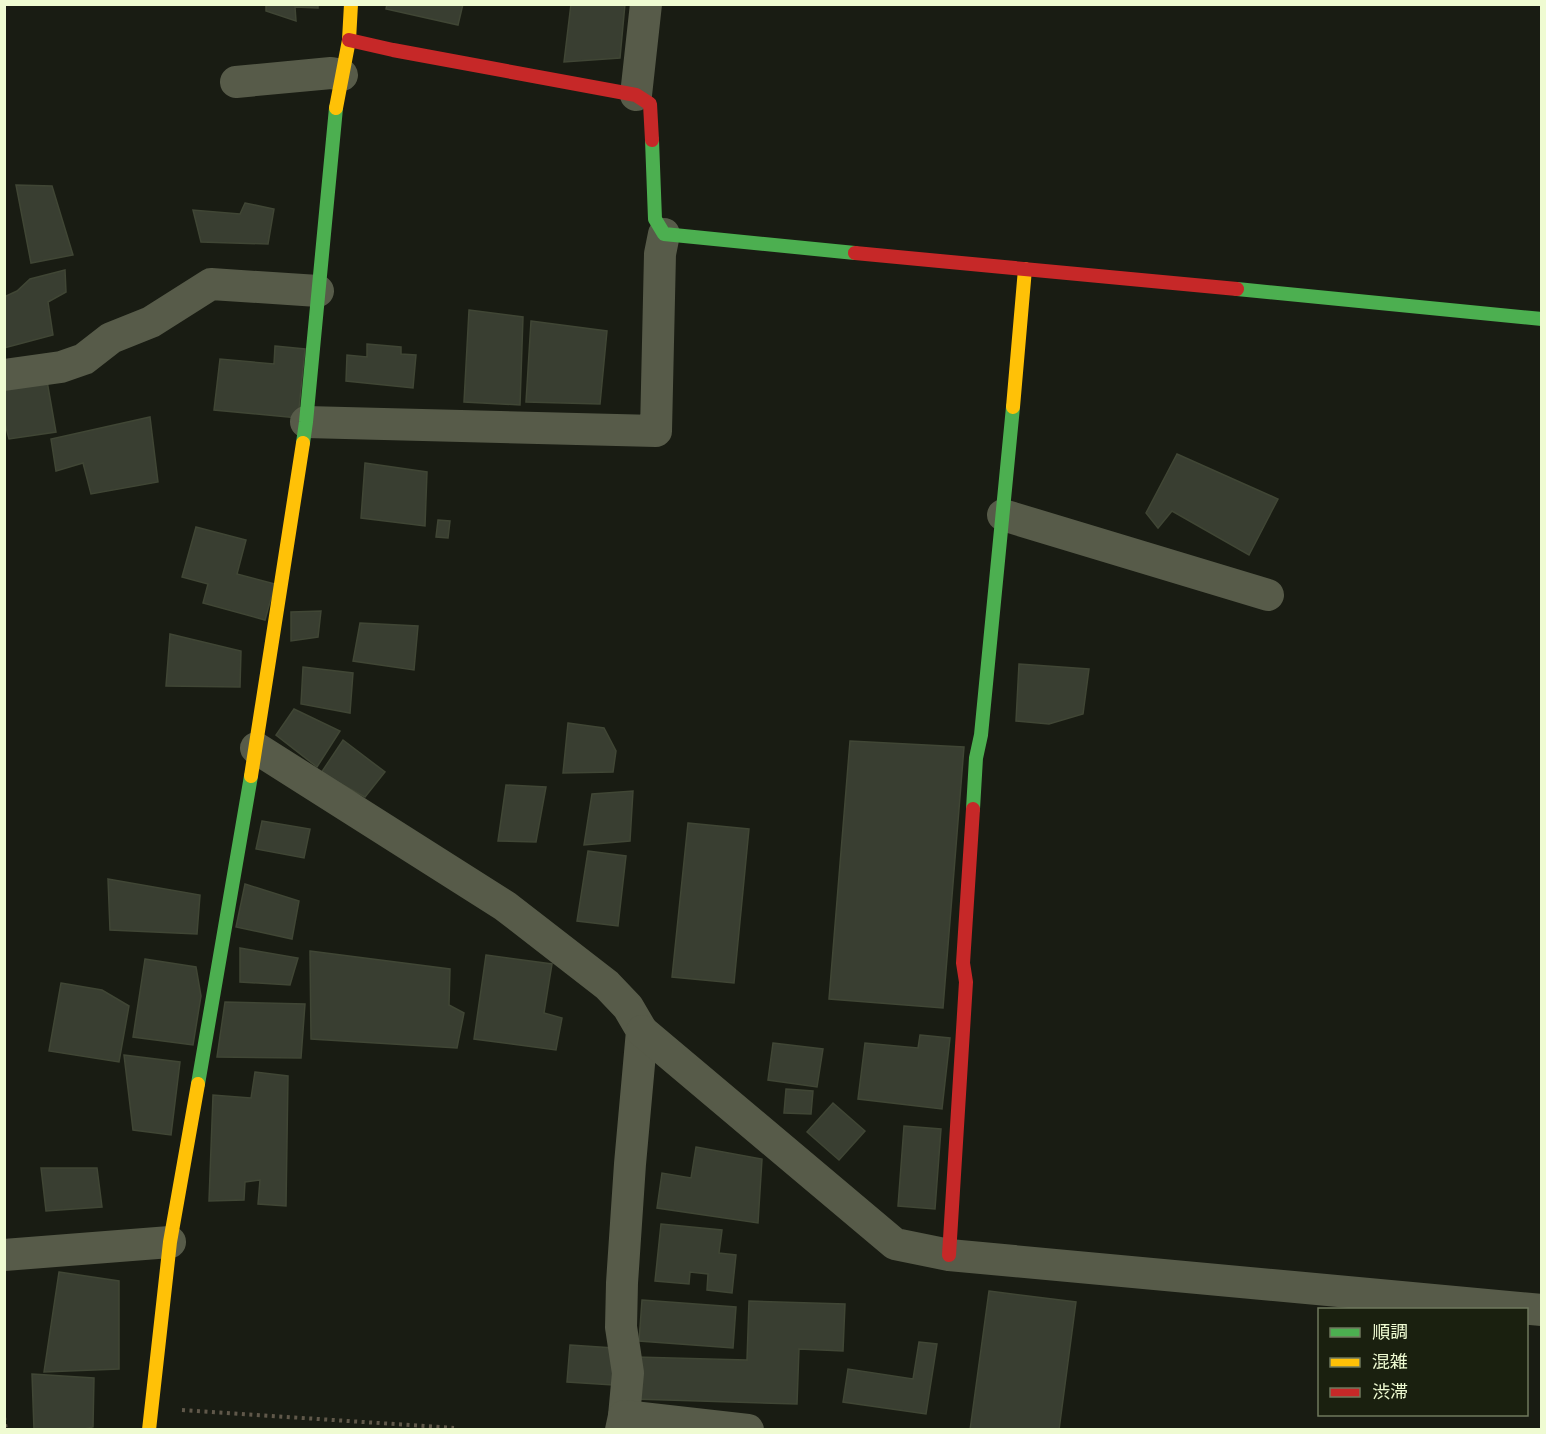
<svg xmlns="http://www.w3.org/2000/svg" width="1546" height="1434" viewBox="0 0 1546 1434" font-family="'Public Sans','Noto Sans JP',sans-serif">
<rect width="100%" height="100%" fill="#191c13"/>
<g fill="#393e31" stroke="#404635" stroke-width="1.5">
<polygon points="266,4 318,4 318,8 295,7 296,21 266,11"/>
<polygon points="387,4 463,4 458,25 386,9"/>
<polygon points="571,4 625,4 620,58 564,62"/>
<polygon points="16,185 52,186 73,255 31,263"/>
<polygon points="245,203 274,209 268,244 201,242 193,210 240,214"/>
<polygon points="65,270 66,292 48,302 53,335 4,348 4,297 17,291 30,279"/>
<polygon points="469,310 523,317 520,405 464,402"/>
<polygon points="531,321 607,331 600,404 526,402"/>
<polygon points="367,344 401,347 401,354 416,355 413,388 346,381 347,355 367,357"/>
<polygon points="275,346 305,349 298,418 214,410 220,359 274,364"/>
<polygon points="47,381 56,432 9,439 4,420 4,388"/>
<polygon points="150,417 158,482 91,494 83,463 56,471 51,439"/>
<polygon points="1177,454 1278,499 1249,555 1172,511 1158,528 1146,513"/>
<polygon points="365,463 427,472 425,526 361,518"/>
<polygon points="438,520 450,521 448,538 436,537"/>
<polygon points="196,527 246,540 237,574 275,584 265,620 203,603 208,584 182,577"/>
<polygon points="321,611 318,637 291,641 291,612"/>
<polygon points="360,623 418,626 414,670 353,661"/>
<polygon points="170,634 241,651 240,687 166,686"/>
<polygon points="1019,664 1089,669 1083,714 1049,724 1016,721"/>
<polygon points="303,667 353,673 350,713 301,704"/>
<polygon points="294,709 340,731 317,767 276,735"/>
<polygon points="568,723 604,728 616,751 613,772 563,773"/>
<polygon points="343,740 385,772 365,797 321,773"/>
<polygon points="850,741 964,747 943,1008 829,999"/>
<polygon points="506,785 546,787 536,842 498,841"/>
<polygon points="633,791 630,841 584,845 592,794"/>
<polygon points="262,821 310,829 304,858 256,849"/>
<polygon points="688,823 749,829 734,983 672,977"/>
<polygon points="588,851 626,856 618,926 577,921"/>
<polygon points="108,879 200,895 197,934 110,930"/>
<polygon points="245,884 299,901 292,939 236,927"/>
<polygon points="240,948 298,958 290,985 240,982"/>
<polygon points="310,951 450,969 449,1005 464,1013 457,1048 311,1039"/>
<polygon points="486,955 552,964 544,1013 562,1018 556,1050 474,1039"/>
<polygon points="145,959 196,967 201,996 193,1045 133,1037"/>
<polygon points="61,983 102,990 129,1006 119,1062 49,1051"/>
<polygon points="225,1002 305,1004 301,1058 217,1057"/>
<polygon points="920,1035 950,1038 942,1109 858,1099 865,1043 918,1048"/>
<polygon points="773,1043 823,1049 817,1087 768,1080"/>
<polygon points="124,1055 180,1062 171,1135 133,1130"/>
<polygon points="255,1072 288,1076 286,1206 258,1204 260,1180 245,1182 244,1200 209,1201 213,1095 251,1098"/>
<polygon points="786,1089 813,1091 811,1114 784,1113"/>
<polygon points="833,1103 865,1131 839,1160 807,1132"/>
<polygon points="904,1126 941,1129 935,1209 898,1206"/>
<polygon points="696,1147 762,1159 758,1223 657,1208 662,1173 691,1178"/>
<polygon points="41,1168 97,1168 102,1207 46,1211"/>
<polygon points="661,1224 722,1230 719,1253 736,1255 732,1293 707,1290 708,1274 690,1272 689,1284 655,1281"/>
<polygon points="59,1272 119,1281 119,1369 44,1372"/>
<polygon points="989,1291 1076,1302 1059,1430 970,1430"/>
<polygon points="642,1300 736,1307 733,1348 639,1341"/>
<polygon points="749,1301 845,1304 843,1351 799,1349 797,1404 634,1399 636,1357 747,1360"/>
<polygon points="919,1342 937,1344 926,1414 843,1402 848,1369 913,1379"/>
<polygon points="570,1345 614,1348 613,1385 567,1382"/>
<polygon points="32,1374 94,1378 93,1427 79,1430 34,1430"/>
</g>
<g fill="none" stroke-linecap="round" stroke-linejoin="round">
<g stroke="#60584a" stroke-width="4" stroke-dasharray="3 4.5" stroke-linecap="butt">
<polyline points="182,1410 454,1428"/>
<polyline points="4,1417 6,1430"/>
</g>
<g stroke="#575b49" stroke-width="32">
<polyline points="236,82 331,73 342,75"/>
<polyline points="636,95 646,4"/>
<polyline points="4,375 61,367 84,359 111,338 151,322 211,284 318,291"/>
<polyline points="306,422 656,431 660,254 664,234"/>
<polyline points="1003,515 1268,595"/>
<polyline points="256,748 505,906 607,985 628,1007 642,1031 630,1164 622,1283 621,1327 628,1373 624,1416 621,1430"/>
<polyline points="642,1031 895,1244 949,1255 1542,1310"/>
<polyline points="4,1255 170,1242"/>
<polyline points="624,1416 748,1430"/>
</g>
<g stroke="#4caf50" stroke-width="14">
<polyline points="652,140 655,219 664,234 855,253"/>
<polyline points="1237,289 1542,319"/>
<polyline points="303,443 306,422 336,108"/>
<polyline points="973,809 976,758 981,735 1013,407"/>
<polyline points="198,1084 251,776"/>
</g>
<g stroke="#ffc107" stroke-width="14">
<polyline points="336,108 349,40 351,4"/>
<polyline points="1013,407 1025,269"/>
<polyline points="251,776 303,443"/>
<polyline points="149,1430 170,1242 198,1084"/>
</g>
<g stroke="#c62828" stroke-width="14">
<polyline points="349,40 393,50 636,95 650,104 652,140"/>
<polyline points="855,253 1237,289"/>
<polyline points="949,1255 966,982 963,963 973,809"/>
</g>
</g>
<rect width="1546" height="1434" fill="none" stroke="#effbd2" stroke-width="12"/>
<rect x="1318" y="1308" width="210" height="108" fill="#1a200f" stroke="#6f785d" stroke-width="1.5"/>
<rect x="1330" y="1328" width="30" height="9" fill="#4caf50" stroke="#6f785d" stroke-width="1.5"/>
<text x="1372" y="1338" font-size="18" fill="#effbd2">順調</text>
<rect x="1330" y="1358" width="30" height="9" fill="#ffc107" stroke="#6f785d" stroke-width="1.5"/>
<text x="1372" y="1368" font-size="18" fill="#effbd2">混雑</text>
<rect x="1330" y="1388" width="30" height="9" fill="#c62828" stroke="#6f785d" stroke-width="1.5"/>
<text x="1372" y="1398" font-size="18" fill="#effbd2">渋滞</text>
</svg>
